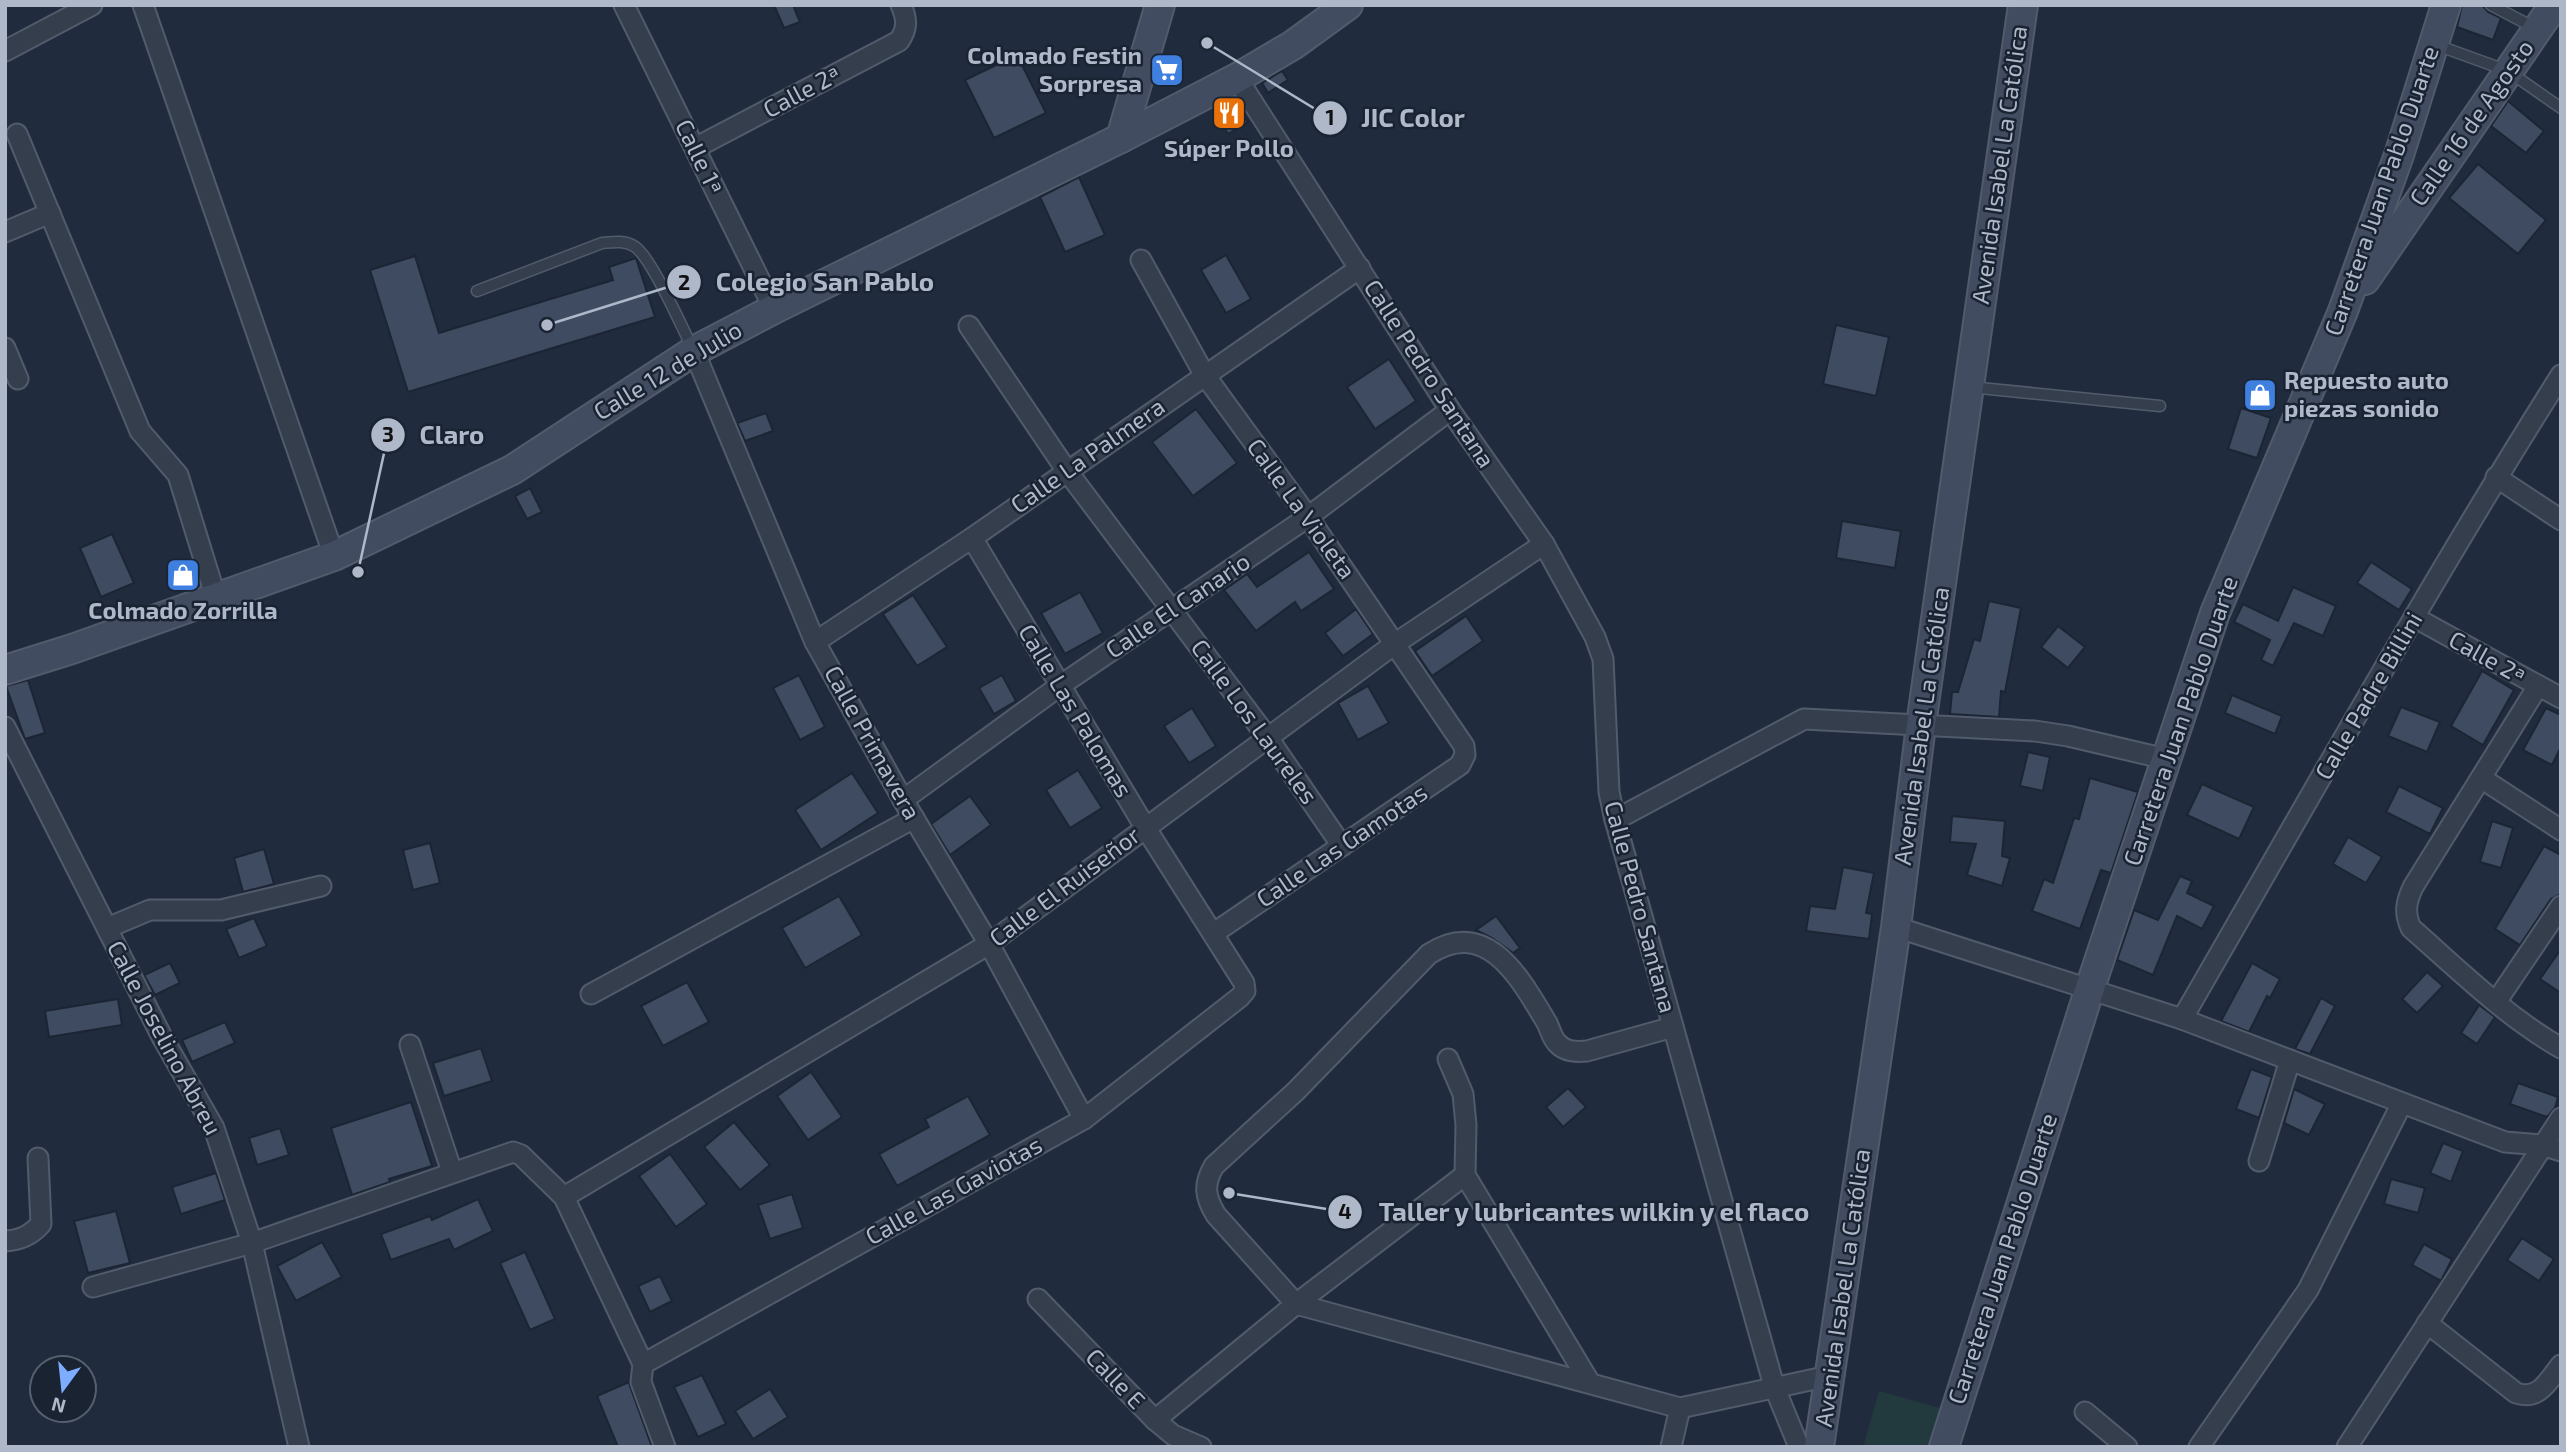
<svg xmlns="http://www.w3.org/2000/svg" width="2566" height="1452" viewBox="0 0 2566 1452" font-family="'Exo 2',sans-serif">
<rect width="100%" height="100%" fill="#202c3d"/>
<polygon fill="#223a3e" points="1879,1391 1940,1408 1929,1447 1863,1447"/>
<g fill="#3e4b60" stroke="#1b2534" stroke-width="2">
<polygon points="774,5 793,5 800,22 784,28"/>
<polygon points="2462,5 2482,5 2488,12 2501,18 2493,40 2457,27"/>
<polygon points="1017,55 1046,113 994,138 965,80"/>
<polygon points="1176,57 1182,73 1158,82 1156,78 1160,63"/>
<polygon points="1282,71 1288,80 1268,93 1262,83"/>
<polygon points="1234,98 1248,122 1228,134 1213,109"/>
<polygon points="2508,101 2544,131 2526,153 2491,126"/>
<polygon points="2478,164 2546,220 2518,254 2449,198"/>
<polygon points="1079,177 1105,235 1065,252 1040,197"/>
<polygon points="1226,255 1251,299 1226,313 1201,270"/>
<polygon points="415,256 439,333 613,280 609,267 636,258 655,317 408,392 370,270"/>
<polygon points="1836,325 1889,337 1876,396 1823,384"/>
<polygon points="1389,359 1416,401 1375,429 1347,387"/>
<polygon points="2241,408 2271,418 2257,458 2228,449"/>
<polygon points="1196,409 1237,463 1193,496 1152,442"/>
<polygon points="766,413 773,431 745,441 737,423"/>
<polygon points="530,488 542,512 527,519 515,496"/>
<polygon points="1842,521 1901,531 1895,568 1836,558"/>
<polygon points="112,534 134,583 101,597 80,548"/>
<polygon points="1309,552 1334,589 1301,611 1295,602 1256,631 1224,590 1247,574 1257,587"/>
<polygon points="192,561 198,583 174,590 168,568"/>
<polygon points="2371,562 2412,589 2399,610 2357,583"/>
<polygon points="2293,587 2336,606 2323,636 2294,623 2273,666 2261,660 2270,640 2234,622 2243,604 2278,621"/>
<polygon points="1080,592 1103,633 1065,654 1041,613"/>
<polygon points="913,595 947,647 917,666 883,614"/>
<polygon points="1989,601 2021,608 2005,692 2001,691 1999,717 1950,714 1952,692 1958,692 1974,639 1980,641"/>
<polygon points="1356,609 1373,634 1343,656 1325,633"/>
<polygon points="1466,616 1483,641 1432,676 1415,651"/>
<polygon points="2058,626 2085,647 2068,668 2041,647"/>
<polygon points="2482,671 2514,690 2483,745 2451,726"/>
<polygon points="799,675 825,727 800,740 773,688"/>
<polygon points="1002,675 1016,701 994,714 979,688"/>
<polygon points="28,680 45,733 25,739 6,686"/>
<polygon points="1368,686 1389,723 1358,740 1338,703"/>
<polygon points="2232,695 2282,716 2275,734 2225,713"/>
<polygon points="2401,707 2440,722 2427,752 2388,736"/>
<polygon points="1192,708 1216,746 1189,763 1164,726"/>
<polygon points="2546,708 2561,715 2561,747 2552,765 2523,750"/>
<polygon points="2028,752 2050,757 2043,791 2020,786"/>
<polygon points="1078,770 1102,808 1070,828 1046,790"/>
<polygon points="852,773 878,813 821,850 795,810"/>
<polygon points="2090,778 2138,792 2111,873 2101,870 2080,929 2032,911 2044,879 2053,883 2074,818 2079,819"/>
<polygon points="2202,784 2254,807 2239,839 2187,815"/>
<polygon points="2399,786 2443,808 2430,834 2386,812"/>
<polygon points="970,796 991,825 950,855 931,824"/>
<polygon points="1952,816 2005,821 2002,856 2010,858 2002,886 1967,875 1976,844 1950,842"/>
<polygon points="2492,821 2513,828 2501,868 2480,862"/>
<polygon points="2348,837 2382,857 2366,883 2333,864"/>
<polygon points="430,843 440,883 413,890 403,850"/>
<polygon points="2544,846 2561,855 2561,894 2551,899 2520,945 2495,929"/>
<polygon points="264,849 274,884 243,892 234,858"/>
<polygon points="1843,867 1874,873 1866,913 1872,914 1869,939 1806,931 1810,906 1835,909"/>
<polygon points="2180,876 2192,881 2187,893 2214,906 2202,929 2177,916 2153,975 2117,960 2134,910 2158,920"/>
<polygon points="839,896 862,935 805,968 782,928"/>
<polygon points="1496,916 1520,948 1513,953 1492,938 1476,930"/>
<polygon points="254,918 267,946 239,958 226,929"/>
<polygon points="2561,949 2561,993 2540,979"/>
<polygon points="170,963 180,983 155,995 144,975"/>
<polygon points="2252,963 2280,979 2270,998 2267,996 2249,1032 2221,1021"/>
<polygon points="2427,972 2443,986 2417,1013 2402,999"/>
<polygon points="687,982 709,1022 663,1046 641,1006"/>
<polygon points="2321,998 2335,1006 2310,1054 2295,1049"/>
<polygon points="118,999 122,1025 49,1037 45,1011"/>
<polygon points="2479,1005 2495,1017 2477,1044 2461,1033"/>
<polygon points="225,1022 235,1043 192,1062 182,1040"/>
<polygon points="481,1048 492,1081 444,1096 433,1063"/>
<polygon points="2251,1069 2272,1077 2259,1118 2236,1109"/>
<polygon points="811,1072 842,1117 808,1140 777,1096"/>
<polygon points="2518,1083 2558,1097 2555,1108 2547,1117 2510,1104"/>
<polygon points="1568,1088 1586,1107 1563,1127 1546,1107"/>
<polygon points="2294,1089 2325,1104 2309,1135 2284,1123"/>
<polygon points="968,1096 990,1135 897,1186 879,1154 929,1127 925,1119"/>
<polygon points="411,1102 432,1166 389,1179 390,1182 352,1195 331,1128"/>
<polygon points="734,1122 770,1165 740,1190 704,1147"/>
<polygon points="280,1128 289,1155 257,1165 249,1138"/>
<polygon points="2443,1143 2463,1151 2451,1182 2430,1173"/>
<polygon points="670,1154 707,1204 676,1227 639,1176"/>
<polygon points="216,1173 225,1200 181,1214 172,1187"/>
<polygon points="2391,1179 2425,1188 2418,1213 2384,1204"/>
<polygon points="792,1194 803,1228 770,1239 758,1205"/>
<polygon points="478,1199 493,1231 454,1250 449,1239 391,1260 381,1234 430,1216 432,1220"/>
<polygon points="116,1211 130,1263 88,1273 74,1221"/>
<polygon points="2522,1238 2554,1259 2539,1281 2507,1260"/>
<polygon points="322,1242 342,1277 296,1301 277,1266"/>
<polygon points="2424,1244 2452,1259 2441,1281 2412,1265"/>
<polygon points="525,1252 555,1319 530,1330 500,1263"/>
<polygon points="660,1276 672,1301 650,1312 638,1286"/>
<polygon points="702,1375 726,1424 698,1437 674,1387"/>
<polygon points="629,1382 630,1386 652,1447 618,1447 597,1396"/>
<polygon points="770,1389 788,1417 753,1439 735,1411"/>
</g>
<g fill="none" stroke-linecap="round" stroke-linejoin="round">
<g stroke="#525b6b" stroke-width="13">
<g id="lane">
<polyline points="2491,5 2537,29"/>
<polyline points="2434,44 2508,71 2561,108"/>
<path d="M477,291L602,243C613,242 624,240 634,246C651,256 682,328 693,349"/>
<polyline points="1970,387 2160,406"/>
</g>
</g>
<g stroke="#525b6b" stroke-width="23">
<g id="street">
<polyline points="143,5 334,556"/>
<polyline points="624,5 774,309"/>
<polyline points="5,51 92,5"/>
<polyline points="1237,78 1450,410 1544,544 1595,637 1603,659 1609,792 1615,820 1774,1386 1799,1447"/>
<polyline points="17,134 140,431 178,475 216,598"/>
<path d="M695,148L899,41C908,28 907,19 901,5"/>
<polyline points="5,232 50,213"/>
<polyline points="1141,260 1204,374 1308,517 1464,746 1465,755 1460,765 1214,933"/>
<polyline points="969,326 1067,471 1268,738 1342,846"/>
<polyline points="5,348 18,379"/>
<polyline points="694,351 815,642 903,800 989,944 1084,1119"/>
<polyline points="2496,477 2561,520"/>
<polyline points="2414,617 2561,698"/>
<polyline points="815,642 972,538 1360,268"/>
<path d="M2538,686L2413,887C2406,902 2404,913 2411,928C2459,970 2505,1016 2561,1048"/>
<polyline points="5,727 162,1037 214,1128 252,1243 299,1447"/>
<polyline points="2481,778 2561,830"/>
<polyline points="903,800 1061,685 1308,517 1450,410"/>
<polyline points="1615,820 1804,719 2035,731 2068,736 2166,759"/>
<polyline points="1896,927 2182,1019 2505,1142 2542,1145 2561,1151"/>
<polyline points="107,928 150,910 221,910 321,886"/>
<polyline points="591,994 914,818"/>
<polyline points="2496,1002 2561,906"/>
<path d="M2182,1019C2307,803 2428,586 2561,375"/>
<path d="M1673,1027L1587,1051C1576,1052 1565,1052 1557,1043C1552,1038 1550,1029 1547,1023C1521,980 1488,916 1429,954L1296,1091L1214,1166C1203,1185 1205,1197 1216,1215L1296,1304L1680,1408L1829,1376"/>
<polyline points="410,1045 452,1172"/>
<polyline points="1448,1059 1463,1094 1466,1125 1465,1175 1590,1383"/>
<polyline points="2259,1161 2290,1060"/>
<polyline points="564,1197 989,944 1396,643 1544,544"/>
<path d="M5,1241C21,1240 31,1235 41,1224L38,1158"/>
<polyline points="93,1287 252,1243 513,1152 521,1155 564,1197 643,1364 641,1382 665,1447"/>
<polyline points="1038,1299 1155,1420 1173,1435 1201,1447"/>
<path d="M2427,1323L2516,1393C2539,1401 2548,1381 2561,1365"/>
<polyline points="643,1364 1084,1119 1240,997 1245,991 1244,983 1145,827 972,538"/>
<polyline points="2085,1412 2127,1447"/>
<polyline points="1155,1420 1296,1304 1465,1175"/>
<polyline points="1671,1447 1680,1408"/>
<polyline points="2199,1447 2308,1290 2402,1103"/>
<polyline points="2347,1447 2561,1118"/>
</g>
</g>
<g stroke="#525b6b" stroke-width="32">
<g id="secondary">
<polyline points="1121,138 1160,5"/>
<polyline points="2365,280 2554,5"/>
<polyline points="5,670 72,649 334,556 512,470 694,351 774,309 1121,138 1237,78 1293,45 1348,5"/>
<polyline points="1819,1447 1896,927 1921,725 2023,5"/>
<polyline points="1944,1447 2090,988 2215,613 2343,311 2399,155 2446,5"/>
</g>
</g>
<use href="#lane" stroke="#343e4d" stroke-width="10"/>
<use href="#street" stroke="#343e4d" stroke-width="19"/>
<use href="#secondary" stroke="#424c61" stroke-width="28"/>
</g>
<defs>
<g id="supermarket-square" transform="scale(1.75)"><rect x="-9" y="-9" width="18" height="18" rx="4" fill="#3f7fe0" stroke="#192332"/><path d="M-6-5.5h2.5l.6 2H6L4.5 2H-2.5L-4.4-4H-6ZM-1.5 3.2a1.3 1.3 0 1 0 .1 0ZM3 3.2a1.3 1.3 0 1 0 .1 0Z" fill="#fff"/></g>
<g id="restaurant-square" transform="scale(1.75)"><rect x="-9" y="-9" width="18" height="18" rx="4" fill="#e8710a" stroke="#192332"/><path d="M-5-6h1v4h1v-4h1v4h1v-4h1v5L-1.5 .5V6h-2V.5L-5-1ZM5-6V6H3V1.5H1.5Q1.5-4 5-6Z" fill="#fff"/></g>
<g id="shop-square" transform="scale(1.75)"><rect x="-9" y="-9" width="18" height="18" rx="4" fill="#3f7fe0" stroke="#192332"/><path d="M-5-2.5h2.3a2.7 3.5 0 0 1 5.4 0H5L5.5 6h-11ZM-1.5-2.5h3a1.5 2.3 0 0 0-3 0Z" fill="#fff"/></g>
</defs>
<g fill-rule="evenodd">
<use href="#supermarket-square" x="1167" y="70"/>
<use href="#restaurant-square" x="1229" y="113"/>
<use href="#shop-square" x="2260" y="395"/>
<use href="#shop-square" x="183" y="575"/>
</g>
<g text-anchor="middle" stroke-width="5" stroke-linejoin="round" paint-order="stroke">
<g font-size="24" font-weight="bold" fill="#afb8c9" stroke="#192332">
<text x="1142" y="64" text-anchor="end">Colmado Festin<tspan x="1142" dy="28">Sorpresa</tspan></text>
<text x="1229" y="157">Súper Pollo</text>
<text x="2284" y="389" text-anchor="start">Repuesto auto<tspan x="2284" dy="28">piezas sonido</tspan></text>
<text x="183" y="619">Colmado Zorrilla</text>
</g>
<g font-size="24" fill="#afb8c9" stroke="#192332">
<text transform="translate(802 92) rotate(-28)" y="8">Calle 2ª</text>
<text transform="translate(2472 123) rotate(-55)" y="8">Calle 16 de Agosto</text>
<text transform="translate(699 157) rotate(64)" y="8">Calle 1ª</text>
<text transform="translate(2000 165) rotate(-82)" y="8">Avenida Isabel La Católica</text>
<text transform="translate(2382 191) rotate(-71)" y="8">Carretera Juan Pablo Duarte</text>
<text transform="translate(668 371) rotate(-31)" y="8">Calle 12 de Julio</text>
<text transform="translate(1429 374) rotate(57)" y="8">Calle Pedro Santana</text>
<text transform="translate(1088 456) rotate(-35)" y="8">Calle La Palmera</text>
<text transform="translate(1301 509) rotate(54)" y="8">Calle La Violeta</text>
<text transform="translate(1178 606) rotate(-34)" y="8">Calle El Canario</text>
<text transform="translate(2487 658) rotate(29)" y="8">Calle 2ª</text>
<text transform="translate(2369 696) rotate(-60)" y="8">Calle Padre Billini</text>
<text transform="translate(1075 711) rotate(59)" y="8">Calle Las Palomas</text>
<text transform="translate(2181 721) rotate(-71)" y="8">Carretera Juan Pablo Duarte</text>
<text transform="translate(1254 722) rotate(54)" y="8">Calle Los Laureles</text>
<text transform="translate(1922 726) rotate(-82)" y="8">Avenida Isabel La Católica</text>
<text transform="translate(872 743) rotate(61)" y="8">Calle Primavera</text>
<text transform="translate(1342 846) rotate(-34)" y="8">Calle Las Gamotas</text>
<text transform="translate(1065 887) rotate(-37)" y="8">Calle El Ruiseñor</text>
<text transform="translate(1640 907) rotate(75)" y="8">Calle Pedro Santana</text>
<text transform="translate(164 1038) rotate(62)" y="8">Calle Joselino Abreu</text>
<text transform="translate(954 1191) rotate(-29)" y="8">Calle Las Gaviotas</text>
<text transform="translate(2003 1259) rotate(-72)" y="8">Carretera Juan Pablo Duarte</text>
<text transform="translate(1843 1288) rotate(-82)" y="8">Avenida Isabel La Católica</text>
<text transform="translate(1115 1379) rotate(46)" y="8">Calle E</text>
</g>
</g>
<path fill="none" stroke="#afb8c9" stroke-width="2.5" d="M1207 43L1330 118M547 325L684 282M358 572L388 435M1229 1193L1345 1212"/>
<g fill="#afb8c9" stroke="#192332" stroke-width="2.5">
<circle cx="1207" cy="43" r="7"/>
<circle cx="547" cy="325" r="7"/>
<circle cx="358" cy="572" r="7"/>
<circle cx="1229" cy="1193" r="7"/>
<circle cx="1330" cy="118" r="18"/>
<circle cx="684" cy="282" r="18"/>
<circle cx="388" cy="435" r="18"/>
<circle cx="1345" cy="1212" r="18"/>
</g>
<g font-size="21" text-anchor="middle" font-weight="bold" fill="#111">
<text x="1330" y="125">1</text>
<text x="684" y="290">2</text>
<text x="388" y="442">3</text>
<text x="1345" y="1219">4</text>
</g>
<g font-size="26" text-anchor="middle" font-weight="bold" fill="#afb8c9" stroke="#192332" stroke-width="5" stroke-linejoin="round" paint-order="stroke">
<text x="1413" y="127">JIC Color</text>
<text x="825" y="291">Colegio San Pablo</text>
<text x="452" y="444">Claro</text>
<text x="1594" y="1221">Taller y lubricantes wilkin y el flaco</text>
</g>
<rect width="2566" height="1452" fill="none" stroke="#afb8c9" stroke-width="14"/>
<g transform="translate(63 1389) rotate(195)"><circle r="33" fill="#192332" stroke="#555f6e" stroke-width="2"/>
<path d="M0-5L12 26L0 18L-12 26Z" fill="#7eacff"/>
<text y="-10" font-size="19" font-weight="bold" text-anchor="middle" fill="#afb8c9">N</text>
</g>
</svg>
